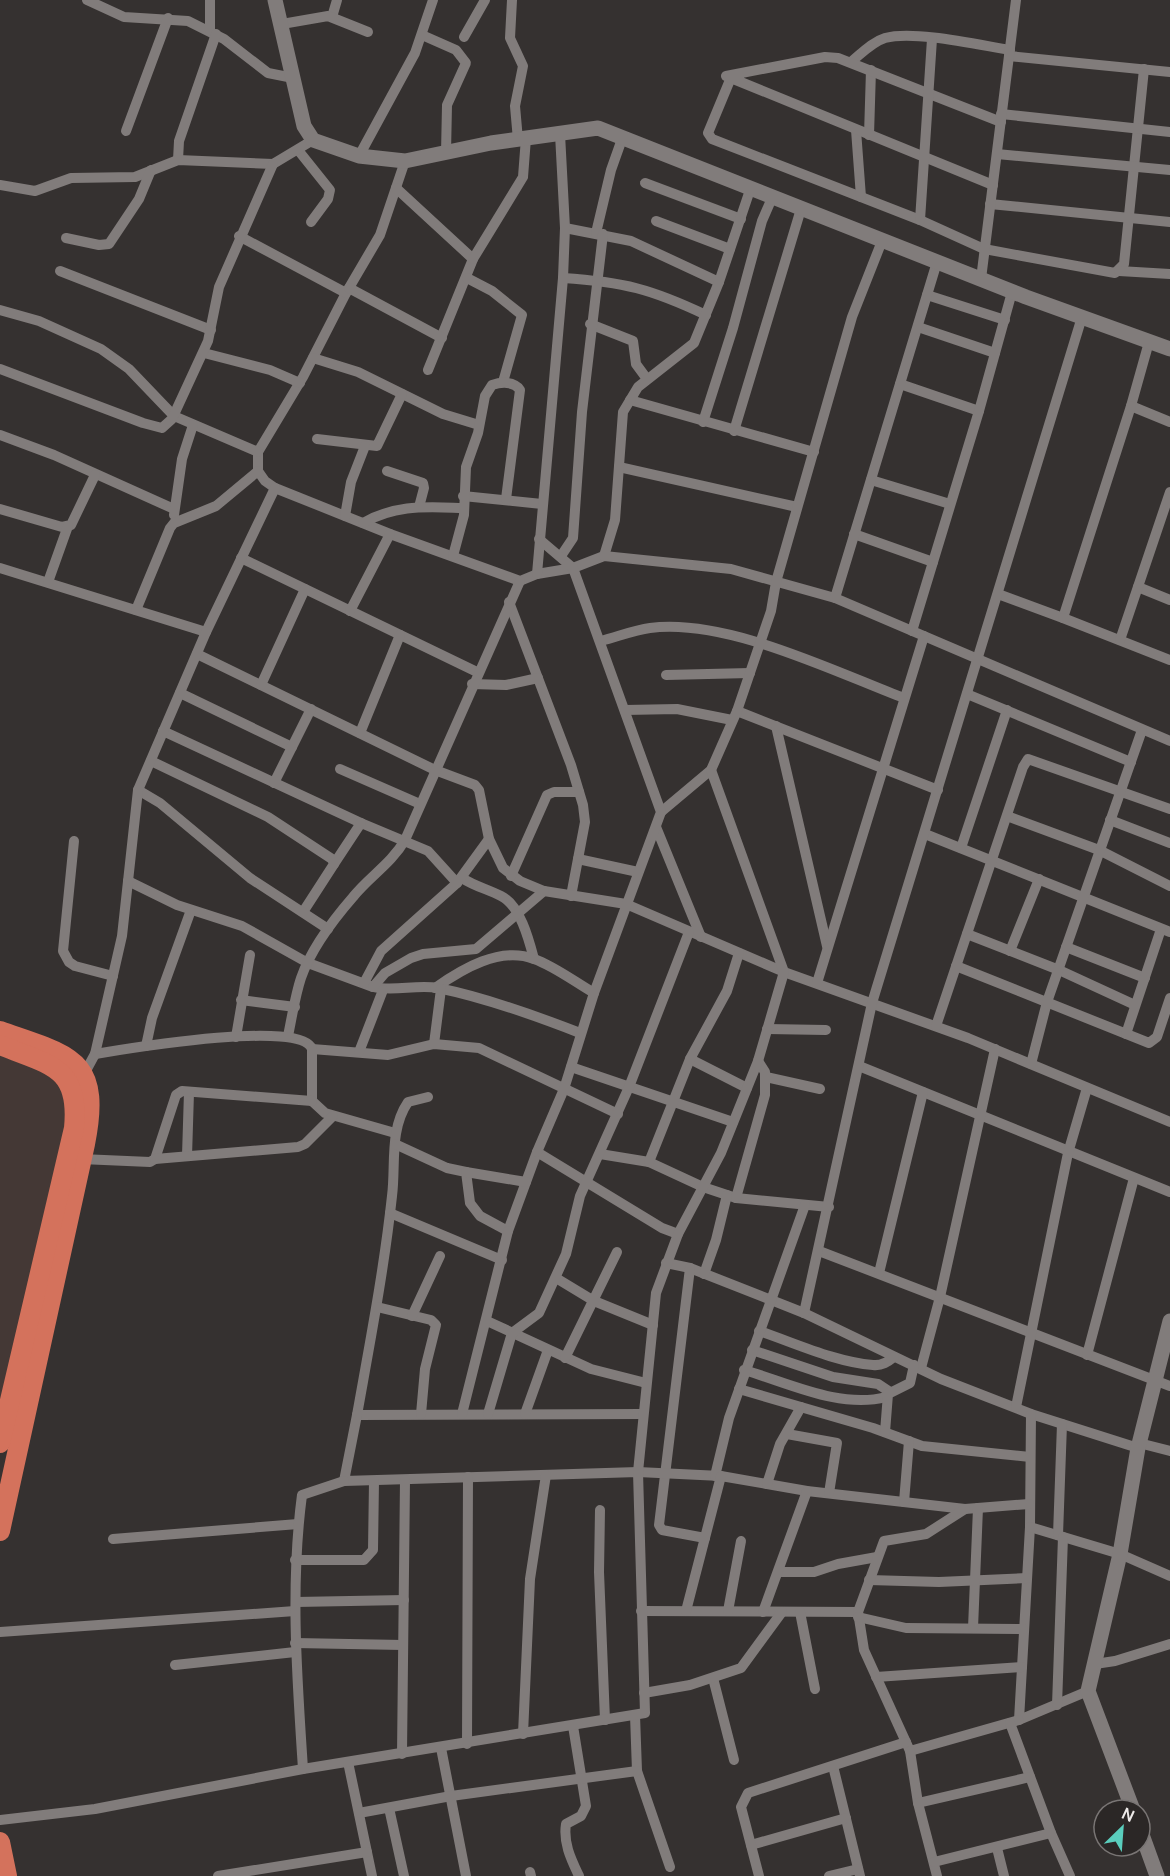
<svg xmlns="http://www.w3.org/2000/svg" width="1170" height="1876" viewBox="0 0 1170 1876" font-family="Manrope,sans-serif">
<rect width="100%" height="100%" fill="#353130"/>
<polygon fill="#443835" points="0,1052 38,1068 65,1085 66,1120 0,1427"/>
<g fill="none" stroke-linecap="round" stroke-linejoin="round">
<g stroke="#817c7b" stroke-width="10">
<polyline points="87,0 124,17 188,21 224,39 268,73 293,78"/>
<polyline points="512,0 510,38 523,66 515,106 518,140"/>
<polyline points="332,17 337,0"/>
<polyline points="282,24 328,16 368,32"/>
<polyline points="210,31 210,0"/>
<polyline points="422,35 456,50 466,63 447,105 446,153"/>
<polyline points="464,37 485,0"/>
<polyline points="1009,56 1170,72"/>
<path d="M851,62C862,53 872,42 885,38C914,30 979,45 1010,50"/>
<polyline points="730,80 708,133 712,139 920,220 984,249 1115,273 1124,264 1144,69"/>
<polyline points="1001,114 1170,132"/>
<polyline points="856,130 861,197"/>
<polyline points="126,131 168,18"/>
<polyline points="869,135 871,70"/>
<polyline points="298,150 330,190 328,199 311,222"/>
<polyline points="997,154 1170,170"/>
<polyline points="359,156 415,53 433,0"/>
<polyline points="178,160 179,141 216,34"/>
<polyline points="405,161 380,235 346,293 303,377 258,452 258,471 265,481 275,488 390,534 520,581 537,574 573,568 604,556 731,569 835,598 1170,741"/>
<polyline points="645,183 741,219"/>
<polyline points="0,185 35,191 71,178 135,177 178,160 273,164 313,140"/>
<polyline points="993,185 726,76 825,57 838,58 1001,122"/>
<polyline points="396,188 473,259 428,370"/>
<polyline points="990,204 1170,222"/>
<polyline points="920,220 932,39"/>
<polyline points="656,221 730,249"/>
<polyline points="565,228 631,241 719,282"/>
<polyline points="596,233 611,170 622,139"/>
<polyline points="239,236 346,293"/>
<polyline points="66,238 99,245 109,244 139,199 151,170"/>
<polyline points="473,259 523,177 526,138"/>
<polyline points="60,271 211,330"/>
<polyline points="1119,271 1170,274"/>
<polyline points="467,278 492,291 522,315 503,382"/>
<path d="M563,278C624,282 651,289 706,315"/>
<polyline points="981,279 1016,0"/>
<polyline points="349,288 442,338"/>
<polyline points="927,295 1005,320"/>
<polyline points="0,310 39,321 101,349 129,369 174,416 258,452"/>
<polyline points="590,324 633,341 636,364 647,379"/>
<polyline points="918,327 995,353"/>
<polyline points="1149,342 1131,406 1170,422"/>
<polyline points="204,353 270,370 300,383"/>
<polyline points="313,358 358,372 443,414 479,425"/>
<polyline points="0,369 143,423 162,428 172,419 208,341 219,287 273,164"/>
<polyline points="900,384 979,411"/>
<polyline points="630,400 814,452"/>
<polyline points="703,422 733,328 762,221 772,198"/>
<polyline points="734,431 801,209"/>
<polyline points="0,435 54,455 174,509"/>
<polyline points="317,439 377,446 402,394"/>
<polyline points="619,467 797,507"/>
<polyline points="387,471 423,483 424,488 419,507"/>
<polyline points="871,480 950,504"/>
<polyline points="463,496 542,504"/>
<polyline points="0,509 62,527 71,525 95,475"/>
<polyline points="174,515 182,459 193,425"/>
<polyline points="345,516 351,482 365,446"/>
<path d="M363,523C396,504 426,507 463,508"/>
<polyline points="854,534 933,562"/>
<path d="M453,556L464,515L466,467L478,433L485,396L492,385C501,382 514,381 520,390L506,499"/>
<polyline points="561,556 573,538 582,412 603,234"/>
<polyline points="604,556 615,520 623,412 638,387 694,343 719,282 750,190"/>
<polyline points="241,558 477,672"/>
<polyline points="0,568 206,632"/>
<polyline points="537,574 563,278 565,228 560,134"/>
<polyline points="48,582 68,526"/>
<polyline points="1138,587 1170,600"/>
<polyline points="998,594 1063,618 1131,406"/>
<polyline points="835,598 937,262"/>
<polyline points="509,602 571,765 583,805 585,822 571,896"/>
<polyline points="136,610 170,528 174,523 216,506 258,471"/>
<polyline points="350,611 390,534"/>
<polyline points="1063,618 1170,660"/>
<polyline points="912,631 979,411 1012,292"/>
<polyline points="1120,640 1170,492"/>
<path d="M601,641C617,637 634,630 650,628C726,618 833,671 904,698"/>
<polyline points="197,654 435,770 475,785 479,790 489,839 503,868 520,881 544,891 626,904 784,972 968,1038 1170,1122"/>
<polyline points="666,675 750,673"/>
<polyline points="472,684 506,685 538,678"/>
<polyline points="261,685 305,589"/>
<polyline points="180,693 292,747"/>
<polyline points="967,694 1131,762"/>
<polyline points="625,710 677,709 732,720"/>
<polyline points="737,711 938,790"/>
<polyline points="776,726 827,946"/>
<polyline points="163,731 361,823 428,851 457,883"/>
<polyline points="360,733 400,635"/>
<polyline points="151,761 268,817 332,859 334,864 303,912"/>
<polyline points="340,769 420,804"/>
<polyline points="274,783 311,709"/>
<polyline points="138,790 160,803 250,878 328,929"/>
<polyline points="661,812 711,770 737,711 771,611 776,582 852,317 882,241"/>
<polyline points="1007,816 1099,850 1170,886"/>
<polyline points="1110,820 1170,843"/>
<polyline points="656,827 701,937"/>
<polyline points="925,834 1170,932"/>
<polyline points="74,841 63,951 69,962 75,966 113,976"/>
<polyline points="961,848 1007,710"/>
<polyline points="578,859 638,872"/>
<polyline points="334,864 361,823"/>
<polyline points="511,876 547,795 554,792 579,792"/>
<path d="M462,878C474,886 487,889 501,896C520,905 529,940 534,959"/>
<path d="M128,881L177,905L242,926L308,963L373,987C394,992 417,984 438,988C487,998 534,1015 580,1033"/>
<polyline points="967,934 1059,970 1135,1005"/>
<polyline points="1066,947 1145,978"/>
<polyline points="1010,951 1039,879"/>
<polyline points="956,966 1149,1043 1157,1037 1170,998"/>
<polyline points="364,983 381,951 457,883 489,839"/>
<polyline points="817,983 924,636"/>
<polyline points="373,987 385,973 411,958 423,954 476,949 544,891"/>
<path d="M435,988C462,969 500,946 534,959C554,966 575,982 594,993"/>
<polyline points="241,1000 295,1007"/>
<polyline points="936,1026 1023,767 1028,759 1170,809"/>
<polyline points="767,1029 826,1030"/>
<polyline points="1126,1034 1161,929"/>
<path d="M288,1036C292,1017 295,996 301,978C311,949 333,920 353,897C370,876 391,864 405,840L520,581"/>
<polyline points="236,1037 250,955"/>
<polyline points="434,1044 441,989"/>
<polyline points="146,1046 152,1018 191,910"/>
<polyline points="312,1049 388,1055 434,1044 479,1048 618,1114"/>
<polyline points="359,1052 383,990"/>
<path d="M95,1054C126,1049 301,1019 312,1049V1101L325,1113L395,1133"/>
<polyline points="690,1059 747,1088"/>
<polyline points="1031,1064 1047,1002 1142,730"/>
<polyline points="859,1066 1170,1192"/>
<polyline points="571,1067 733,1122"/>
<polyline points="766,1077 820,1089"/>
<polyline points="82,1078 95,1054 122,936 138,790 206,632 275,488"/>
<path d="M428,1097L408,1102C389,1130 396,1165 392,1196C384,1270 370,1342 357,1415L643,1414"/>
<polyline points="395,1144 447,1168 466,1172 470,1203 480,1216 508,1231 537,1152 662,1228 678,1234"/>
<polyline points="537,1152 564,1089 594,993 661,812 573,568 539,539"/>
<polyline points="600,1154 649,1162 703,1187 736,1198 829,1207"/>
<polyline points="187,1156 189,1092"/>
<polyline points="81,1159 150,1162 155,1159 176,1095 182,1091 312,1101"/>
<polyline points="155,1159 298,1147 305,1144 333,1116"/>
<polyline points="649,1162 690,1059 727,991 739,953"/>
<polyline points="466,1172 526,1182"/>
<polyline points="736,1198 765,1095 765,1072 758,1061"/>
<polyline points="390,1213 502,1260"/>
<polyline points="819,1251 1170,1386"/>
<polyline points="666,1263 690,1268 804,1313 941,1379 1031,1414 1138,1448"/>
<polyline points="690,1268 659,1525 662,1530 705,1538"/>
<polyline points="879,1273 923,1092"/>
<polyline points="704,1274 716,1240 727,1195"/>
<polyline points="556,1278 594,1301 653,1325"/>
<polyline points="377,1307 431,1320 436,1325 425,1369 421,1414"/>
<polyline points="804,1313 872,1003 1082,317"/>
<polyline points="412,1316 440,1256"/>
<polyline points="487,1321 591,1369 646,1383"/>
<path d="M759,1331C795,1343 835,1362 873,1365C882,1366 888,1362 894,1357"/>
<polyline points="752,1350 833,1377 878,1384 890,1392"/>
<polyline points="1087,1355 1134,1178"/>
<polyline points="565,1358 617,1252"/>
<polyline points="921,1368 940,1297 995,1049"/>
<path d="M744,1370C789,1383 840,1409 886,1397"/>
<polyline points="739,1389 873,1428 922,1446 1030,1457"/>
<polyline points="1016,1407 1068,1153 1087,1088"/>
<polyline points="462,1414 508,1231"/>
<polyline points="488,1414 512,1333 539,1313 566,1254 580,1196 629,1087 689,932"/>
<polyline points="525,1414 548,1350"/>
<polyline points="1031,1414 1030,1527 1019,1720 1088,1691"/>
<polyline points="357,1415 344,1481 638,1472 721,1476 807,1491 965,1509 1029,1504"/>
<polyline points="885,1432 888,1394 910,1383 914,1365"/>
<polyline points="787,1434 837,1443 829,1493"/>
<polyline points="1139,1443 1170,1451"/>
<polyline points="715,1476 729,1418 805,1205"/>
<polyline points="767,1484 780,1444 801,1407"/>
<polyline points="904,1502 909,1441"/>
<polyline points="600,1510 599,1572 605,1720"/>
<polyline points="1030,1527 1120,1554 1170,1576"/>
<polyline points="1058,1535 1062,1424"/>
<polyline points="113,1539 298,1524"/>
<polyline points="295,1560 364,1560 373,1550 374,1481"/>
<polyline points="779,1572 814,1572 838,1564 877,1557"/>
<polyline points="869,1580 939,1582 1027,1578"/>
<polyline points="296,1602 404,1600"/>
<polyline points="641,1611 858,1612 884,1541 926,1534 965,1509"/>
<polyline points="686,1611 721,1476"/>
<polyline points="728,1611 741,1541"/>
<polyline points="763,1612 807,1491"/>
<polyline points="800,1612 815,1689"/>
<polyline points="858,1612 864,1650 910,1751 1019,1720"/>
<polyline points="858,1617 906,1628 1023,1629"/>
<polyline points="973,1628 978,1508"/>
<polyline points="0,1632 295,1611"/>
<polyline points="295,1643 403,1645"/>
<polyline points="1095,1664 1115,1661 1170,1644"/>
<polyline points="175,1665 295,1652"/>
<polyline points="876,1677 1022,1667"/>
<polyline points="713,1678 734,1760"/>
<polyline points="644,1693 690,1685 741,1668 782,1612"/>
<polyline points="1057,1705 1063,1537"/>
<polyline points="635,1715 637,1771 670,1867"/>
<polyline points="1010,1723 1051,1833 1070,1876"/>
<path d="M573,1726L586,1806L581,1816L566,1824C563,1843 571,1859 579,1876"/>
<polyline points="523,1734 530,1579 546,1475"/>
<polyline points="467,1744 468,1477"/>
<polyline points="441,1748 466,1876"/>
<polyline points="910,1751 918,1803 937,1876"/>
<polyline points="402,1754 405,1480"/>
<polyline points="348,1762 372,1876"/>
<polyline points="833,1766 860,1876"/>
<path d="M303,1769C297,1677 290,1586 302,1495L344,1481"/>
<polyline points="918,1803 1030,1777"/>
<polyline points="389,1808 404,1876"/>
<polyline points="359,1813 451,1796 637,1771"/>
<polyline points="0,1820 95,1809 303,1769 645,1713 638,1472 656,1293 678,1234 721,1153 758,1061 784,972 711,770"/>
<polyline points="751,1845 846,1818"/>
<polyline points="997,1848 1004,1876"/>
<polyline points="934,1862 1051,1833"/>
<polyline points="530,1872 531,1876"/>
<polyline points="218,1876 367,1852"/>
<polyline points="759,1876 741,1807 748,1793 906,1742"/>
<polyline points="829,1876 858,1869"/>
</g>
<g stroke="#817c7b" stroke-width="15">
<polyline points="275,0 304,126 313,140 359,156 405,161 491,143 598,128 1026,297 1170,349"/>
<polyline points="1133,1810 1088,1691 1120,1554 1138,1448 1170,1321"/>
<polyline points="1140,1829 1157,1876"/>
</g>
<g stroke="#d4725c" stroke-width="20">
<path d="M0,1031C71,1056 102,1058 85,1144L0,1531"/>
<path d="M0,1045C49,1065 80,1066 74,1128L0,1443"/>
<polyline points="0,1842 7,1876"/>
</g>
</g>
<g transform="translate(1122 1828) rotate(25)"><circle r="28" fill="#2b2726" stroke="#797574" stroke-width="1.5"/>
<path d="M0-4.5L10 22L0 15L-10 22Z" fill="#5acebd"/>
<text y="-9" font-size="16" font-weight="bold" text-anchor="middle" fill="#eeebea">N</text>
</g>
</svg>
